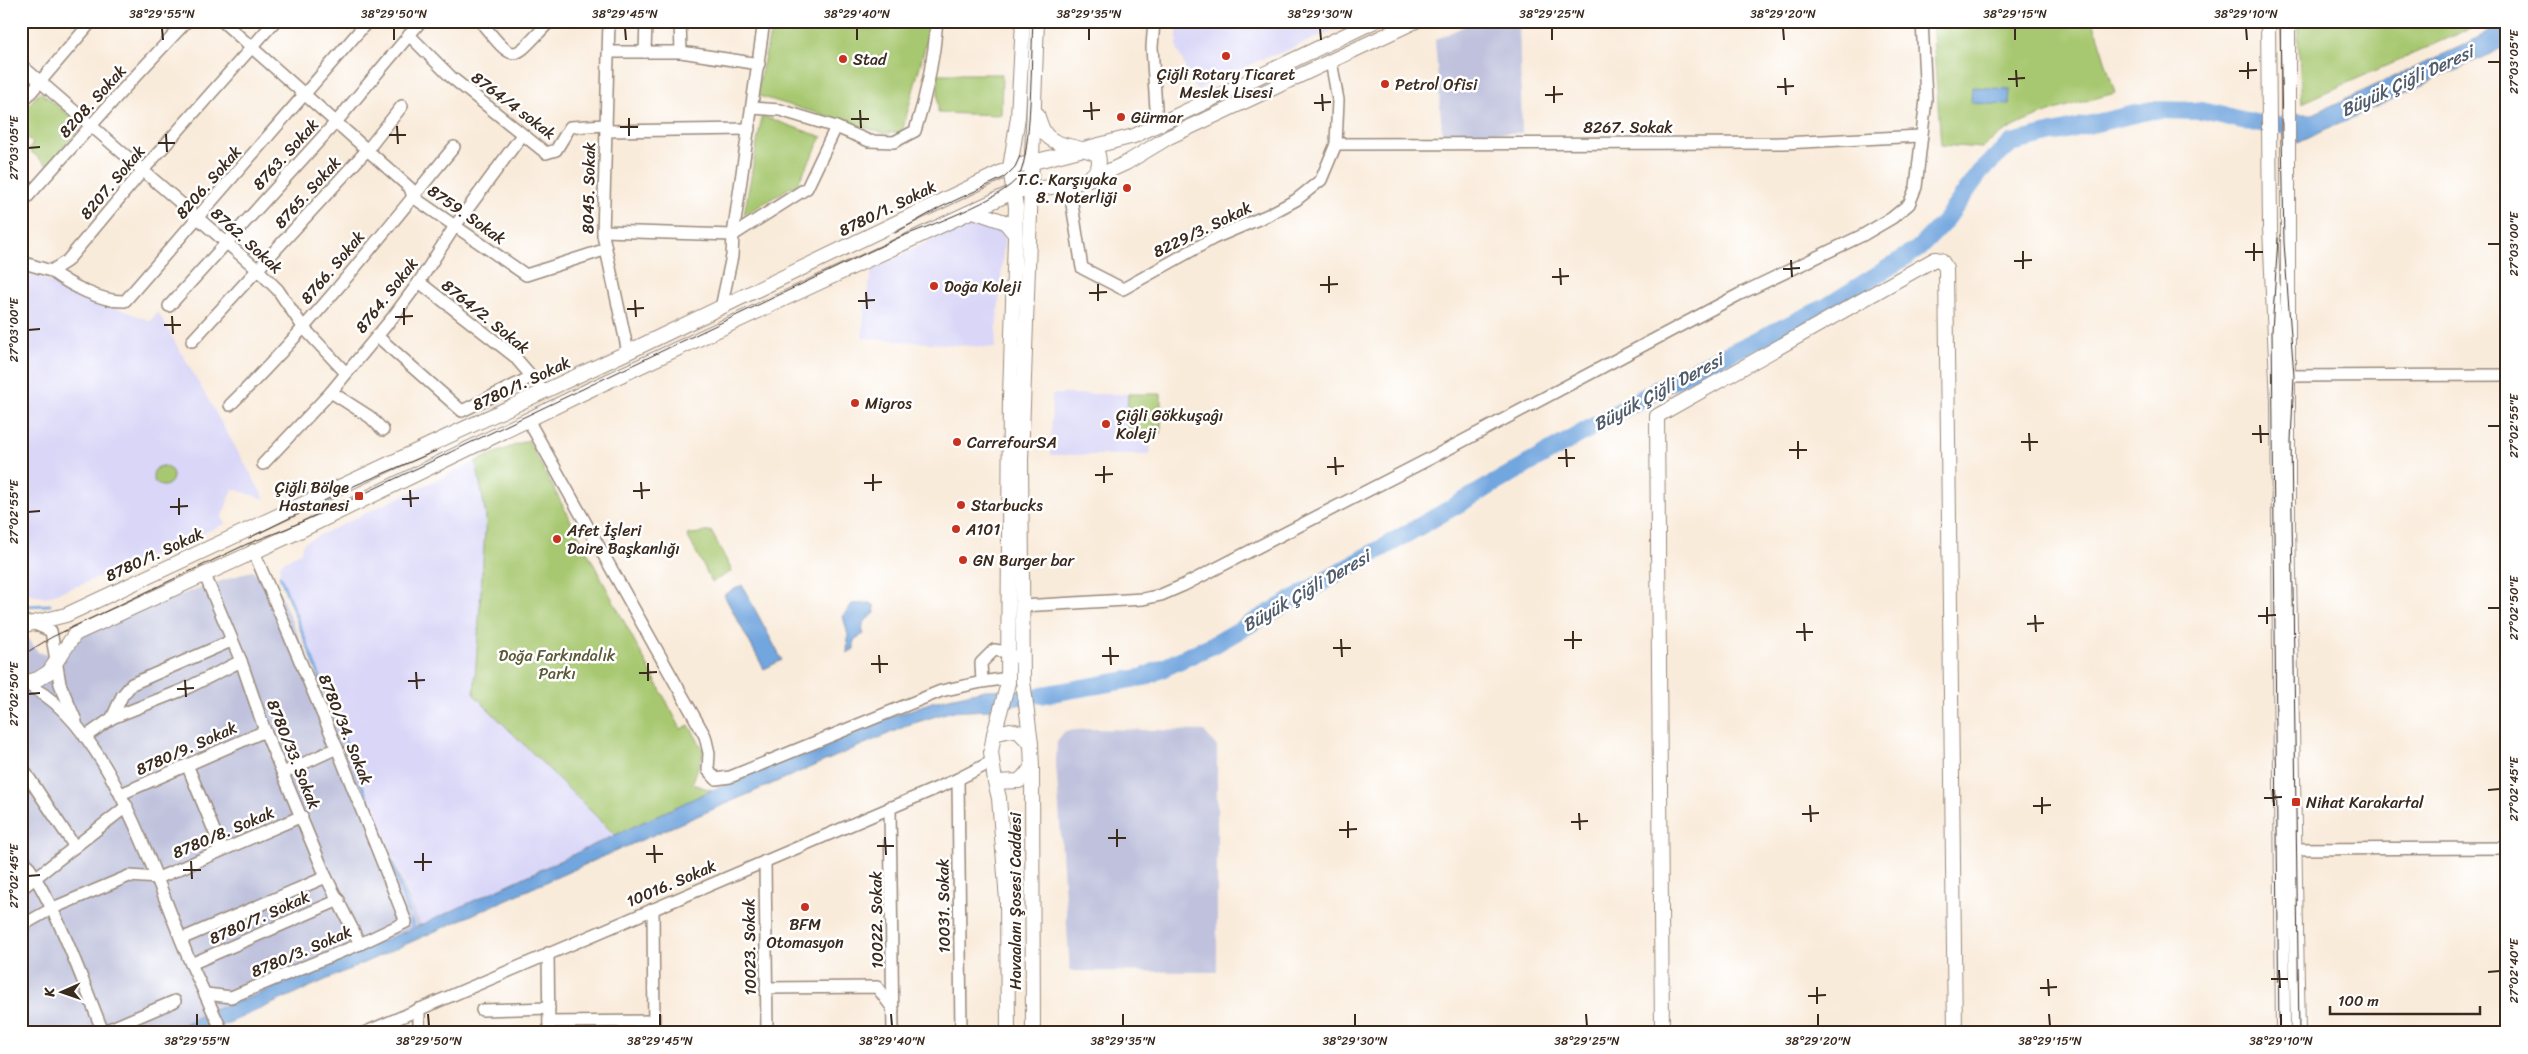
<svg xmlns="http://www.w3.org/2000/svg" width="2528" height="1054" viewBox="0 0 2528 1054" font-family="Sriracha,sans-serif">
<rect width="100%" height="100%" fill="#fff"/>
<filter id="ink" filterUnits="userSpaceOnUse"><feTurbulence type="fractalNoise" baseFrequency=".02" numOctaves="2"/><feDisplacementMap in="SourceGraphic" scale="10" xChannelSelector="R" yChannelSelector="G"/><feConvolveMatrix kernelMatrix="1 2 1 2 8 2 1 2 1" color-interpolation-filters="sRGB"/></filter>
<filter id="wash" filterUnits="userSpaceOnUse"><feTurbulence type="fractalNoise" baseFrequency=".0096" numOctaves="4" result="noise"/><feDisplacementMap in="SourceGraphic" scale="20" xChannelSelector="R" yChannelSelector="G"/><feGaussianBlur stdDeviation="1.12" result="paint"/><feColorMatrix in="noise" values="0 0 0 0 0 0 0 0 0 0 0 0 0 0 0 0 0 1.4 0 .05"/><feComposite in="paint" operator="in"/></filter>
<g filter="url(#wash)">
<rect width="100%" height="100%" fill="#f9ebda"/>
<g fill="#d9d6f7">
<polygon points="1177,21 1355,21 1281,53 1262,59 1196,90 1177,49"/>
<polygon points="969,221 991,225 1005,232 995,348 862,338 865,303 872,270"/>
<polygon points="21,270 150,321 158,312 265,499 233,489 222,516 225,524 83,584 45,597 21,592"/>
<polygon points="1052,394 1161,394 1161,433 1149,433 1151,452 1146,455 1051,455"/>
<polygon points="476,461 486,516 474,695 617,837 421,925 279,571 281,563 301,552 303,543"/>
</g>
<g fill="#c0c2dd">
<polygon points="1475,21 1519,21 1522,133 1442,133 1435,40"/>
<polygon points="251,571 274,579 421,925 254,996 206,1013 166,1033 21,1033 21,629 38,652 58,659 85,632 153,604"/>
<polygon points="1090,729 1204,731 1217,747 1217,972 1070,971 1056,763 1057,741 1065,731"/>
</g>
<g fill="#a7c870" stroke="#717947">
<polygon points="773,21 932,21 902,132 883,133 756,95"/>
<path d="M1932,21H2093L2115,93C2071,105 2018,117 1982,148L1941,145Z"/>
<polygon points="2297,21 2487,21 2302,103"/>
<polygon points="938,74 1002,74 1001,115 938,113"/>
<polygon points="40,92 83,126 47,165 29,150 33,143 21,132 21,114"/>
<polygon points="762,116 822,137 798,183 744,215"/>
<polygon points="1128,394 1161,394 1161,433 1127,432"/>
<polygon points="528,440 681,729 689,725 704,751 692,784 712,790 617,837 474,695 486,516 476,461"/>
<circle cx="163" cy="476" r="10"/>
<polygon points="711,531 732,571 712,582 687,535"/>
</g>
<g fill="#72a6de" stroke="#56687e">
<polygon points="2507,22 2507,46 2298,143 2297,114 2313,114 2466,44"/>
<polygon points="1972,87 2010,89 2009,105 1971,103"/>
<polygon points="742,585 782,660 764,669 724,595"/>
<path d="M869,603L874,605L875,613C868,619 859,622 864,634L854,640V649L847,653L848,635L843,616L852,604Z"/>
<polygon points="1041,689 1041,701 987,710 949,712 911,724 609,854 206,1033 166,1033 206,1013 254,996 428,922 712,790 841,735 932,702 985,690"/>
</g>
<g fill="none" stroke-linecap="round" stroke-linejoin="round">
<g stroke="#72a6de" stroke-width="3">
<polyline points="280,576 388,850 408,912"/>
<polyline points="21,606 50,605"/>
<polyline points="411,920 413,928"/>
</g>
<polyline stroke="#72a6de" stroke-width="18" points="1041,695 1144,677 1217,643 1672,381 1826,307 1918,249 1945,221 1980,172 2011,143 2152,110 2202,111 2260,124 2303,126 2321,121"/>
</g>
</g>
<g filter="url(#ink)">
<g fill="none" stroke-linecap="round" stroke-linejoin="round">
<g stroke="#9a8a7c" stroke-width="14">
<g id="minor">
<polyline points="222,21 410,188 413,197 526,275 604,250"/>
<path d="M480,21C517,66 511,61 550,21"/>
<polyline points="609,21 603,235 628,352"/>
<polyline points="680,21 681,52"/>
<polyline points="1154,21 1152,47 1157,124"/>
<polyline points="409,35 451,77 546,153 556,150 570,127 606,125"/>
<polyline points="609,52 681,52 759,64"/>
<polyline points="645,52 646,21"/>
<polyline points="21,65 258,270 278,290 303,327 346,373"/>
<polyline points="21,104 92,21"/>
<path d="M752,108L780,110L836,127L869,141L894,142L915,131C927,94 934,59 937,21"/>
<polyline points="606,131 749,129"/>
<polyline points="1336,144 1784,143 1920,136"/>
<polyline points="1069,185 1082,268 1123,289 1214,238 1268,215 1296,200 1321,180 1336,144 1338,100 1331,61"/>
<polyline points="21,204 129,83 187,21"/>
<polyline points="603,231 733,235 807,188 836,127"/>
<polyline points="21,262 51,271 67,261 144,169 275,21"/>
<path d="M51,271C70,285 101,302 125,301L368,21"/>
<polyline points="419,282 514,356 545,392"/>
<polyline points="169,306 337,121 421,21"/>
<polyline points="721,308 732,256 733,235 764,21"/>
<polyline points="377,336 462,411 531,377"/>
<polyline points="192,341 368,149 402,106"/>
<polyline points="2281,376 2507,375"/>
<polyline points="331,392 370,417 383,430"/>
<path d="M230,405C311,326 382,234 454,147"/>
<polyline points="528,420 705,736 709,753 708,770 716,779 730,777 941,691 982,682 981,663 994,650 1008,652 1015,657"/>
<polyline points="263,464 331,392 393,317 419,282 455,226 522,135"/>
<polyline points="204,573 241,661 265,731 326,877 360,944"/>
<polyline points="1022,606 1143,599 1161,595 1184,585 1429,459 1740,294 1863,235 1892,218 1909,204 1916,187 1926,99 1922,21"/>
<polyline points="30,622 51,631 60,684 76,721"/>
<path d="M21,682C109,716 156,884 191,964C202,987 212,1010 223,1033"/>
<polyline points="982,682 1008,678"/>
<polyline points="112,718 122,696 132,684 231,641"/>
<polyline points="85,737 112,718 185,689 241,661"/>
<polyline points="21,766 75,847"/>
<polyline points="188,767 222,850"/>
<polyline points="283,773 337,748"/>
<polyline points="958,779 961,1033"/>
<polyline points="121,794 265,731"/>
<polyline points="890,807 893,1033"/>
<polyline points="2286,849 2507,848"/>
<path d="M21,855C58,909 79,972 103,1032"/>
<polyline points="765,861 767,1033"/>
<polyline points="21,889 127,806"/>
<polyline points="653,909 654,1033"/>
<polyline points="21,926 53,908 129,876 158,878 302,816"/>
<polyline points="181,939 326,877"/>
<polyline points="548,953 549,1033"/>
<polyline points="191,964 339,900"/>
<polyline points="766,988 877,987 893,1009"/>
<polyline points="206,994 231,997 360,944 406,922 337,748 253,550"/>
<polyline points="419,1009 419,1033"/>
<polyline points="482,1010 549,1008"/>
<polyline points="549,1022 654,1021"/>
<polyline points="100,1033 175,1001"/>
<polyline points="364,1033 958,779 991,762"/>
</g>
</g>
<g stroke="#9a8a7c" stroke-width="16">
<g id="tertiary">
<polyline points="2268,21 2270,228 2278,402 2283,1033"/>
<polyline points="2288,21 2288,524 2298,1033"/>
<path d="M1037,114C1039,120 1041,127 1044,132C1055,149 1082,145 1098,155C1101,167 1097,171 1088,179"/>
<polyline points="973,211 1005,222 1014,233"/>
<polyline points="21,626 66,615 628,352 1010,168 1134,136 1375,21"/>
<polyline points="21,684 38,679 49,672 75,634 291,535 587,391 1015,191 1069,185 1098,176 1126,163 1169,137 1416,21"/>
<polygon points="1010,730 1019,732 1031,744 1032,769 1019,781 995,782 991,752 994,734"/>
<polyline points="994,734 1008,683 1010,396 1016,207 1010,168 1018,117 1023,21"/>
<polyline points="1031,744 1023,681 1021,460 1037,21"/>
<polyline points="1032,769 1033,1033"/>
<polyline points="995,782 999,798 1007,901 1008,1033"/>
<polyline points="1662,1033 1657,416 1935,259 1941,260 1946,268 1955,1033"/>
</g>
</g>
<use href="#minor" stroke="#fff" stroke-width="11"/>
<use href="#tertiary" stroke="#fff" stroke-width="14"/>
<g stroke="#3b2a1e" stroke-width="1">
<polyline points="2280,21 2284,243 2294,376 2291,441 2299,1033"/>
<polyline points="895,233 941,207 1005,177 1015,167 1020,156"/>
<polyline points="2278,238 2272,331 2279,1033"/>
<polyline points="249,538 356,485 436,451"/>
<path d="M21,656L52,637L247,544L288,528L359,496L898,238C926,227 1004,199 1019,176C1032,154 1031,52 1033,21"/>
</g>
</g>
</g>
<path fill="none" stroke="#3b2a1e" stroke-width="2" d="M162,28L163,40M394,28V40M625,28L626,40M857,28V40M1089,28V40M1320,28L1321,40M1552,28V40M1783,28L1784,40M2015,28V40M2246,28L2247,40M2248,62V79M2488,62H2500M2016,70L2017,87M2239,71L2257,70M1785,78L1786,95M2008,79L2025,78M1554,86V103M1777,87L1794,86M1322,94L1323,111M1545,95L1563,94M1091,102L1092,120M1314,103L1331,102M860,110L861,128M1083,111L1100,110M629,118V136M851,119H869M397,126L398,144M620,127H638M166,134L167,152M389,135H406M158,143H175M28,148L40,147M2254,243V261M2488,244H2500M2023,251V269M2245,252H2263M1791,260L1792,277M2014,261L2032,260M1560,268L1561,285M1783,269L1800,268M1329,276V293M1552,277L1569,276M1098,284V301M1320,285L1338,284M866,292L867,309M1089,293L1107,292M635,300L636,317M858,301L875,300M404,308V325M627,309L644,308M172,316L173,334M395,317L413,316M164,325H181M28,330L40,329M2260,425L2261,443M2488,426H2500M2029,433L2030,451M2252,434H2269M1798,441V459M2021,442H2038M1566,449L1567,467M1789,450H1807M1335,457L1336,475M1558,458H1575M1104,466V483M1327,467L1344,466M873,474V491M1095,475L1113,474M641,482L642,499M864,483L882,482M410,490L411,507M633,491L650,490M179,498V515M402,499L419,498M170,507L188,506M28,512L40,511M2267,607V624M2488,608H2500M2035,615L2036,632M2258,616L2276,615M1804,623L1805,641M2027,624L2044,623M1573,631V649M1796,632H1813M1341,639L1342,657M1564,640H1582M1110,647L1111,665M1333,648H1351M879,655L880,673M1102,656H1119M648,663V681M871,664H888M416,672L417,689M639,673L657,672M185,680L186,697M408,681L425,680M177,689L194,688M28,694L40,693M2273,789L2274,806M2488,790L2500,789M2042,797V814M2264,798L2282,797M1810,805L1811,822M2033,806L2051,805M1579,813L1580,830M1802,814L1819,813M1348,821V838M1571,822L1588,821M1117,829V847M1339,830L1357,829M885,837L886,855M1108,838H1126M654,845L655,863M877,846H894M423,853V871M646,854H663M191,861L192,879M414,862H432M183,870H201M28,876L40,875M2279,970L2280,988M2488,972L2500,971M2048,979L2049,996M2271,979H2288M1817,987V1004M2040,988L2057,987M1808,996L1826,995M197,1014V1026M428,1014L429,1026M660,1014V1026M891,1014L892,1026M1123,1014V1026M1355,1014V1026M1586,1014L1587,1026M1818,1014V1026M2049,1014L2050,1026M2281,1014V1026"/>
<g fill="#c8321e" stroke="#fff" stroke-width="2">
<circle cx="1226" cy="56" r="5"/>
<circle cx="843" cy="59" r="5"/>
<circle cx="1385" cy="84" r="5"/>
<circle cx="1121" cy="117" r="5"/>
<circle cx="1127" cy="188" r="5"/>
<circle cx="934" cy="286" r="5"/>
<circle cx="855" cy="403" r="5"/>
<circle cx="1106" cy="424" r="5"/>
<circle cx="957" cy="442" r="5"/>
<rect x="354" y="491" width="10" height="10" rx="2.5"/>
<circle cx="961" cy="505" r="5"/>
<circle cx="956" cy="529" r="5"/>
<circle cx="557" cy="539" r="5"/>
<circle cx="963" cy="560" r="5"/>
<rect x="2291" y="797" width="10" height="10" rx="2.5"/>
<circle cx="805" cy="907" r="5"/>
</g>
<g text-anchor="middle" stroke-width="5" stroke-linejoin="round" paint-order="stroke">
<g font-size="16" fill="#3b2a1e" stroke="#fff" text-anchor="start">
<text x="853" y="65">Stad</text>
<text x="1226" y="80" text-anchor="middle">Çiğli Rotary Ticaret<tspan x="1226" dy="18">Meslek Lisesi</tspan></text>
<text x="1395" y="90">Petrol Ofisi</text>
<text x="1131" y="123">Gürmar</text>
<text x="1117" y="185" text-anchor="end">T.C. Karşıyaka<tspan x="1117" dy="18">8. Noterliği</tspan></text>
<text x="944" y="292">Doğa Koleji</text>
<text x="865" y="409">Migros</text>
<text x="1116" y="421">Çiĝli Gökkuşaĝı<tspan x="1116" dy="18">Koleji</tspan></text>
<text x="967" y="448">CarrefourSA</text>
<text x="349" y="493" text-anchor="end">Çiğli Bölge<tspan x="349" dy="18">Hastanesi</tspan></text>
<text x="971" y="511">Starbucks</text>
<text x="966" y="535">A101</text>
<text x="567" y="536">Afet İşleri<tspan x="567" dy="18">Daire Başkanlığı</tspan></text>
<text x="973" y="566">GN Burger bar</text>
<text x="2306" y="808">Nihat Karakartal</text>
<text x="805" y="930" text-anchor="middle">BFM<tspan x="805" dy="18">Otomasyon</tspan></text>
</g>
<g font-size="16" fill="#3b2a1e" stroke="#fff">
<text transform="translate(92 101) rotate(-48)" y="6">8208. Sokak</text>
<text transform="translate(514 105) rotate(37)" y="6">8764/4 sokak</text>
<text x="1628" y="133">8267. Sokak</text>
<text transform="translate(285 154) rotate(-48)" y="6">8763. Sokak</text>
<text transform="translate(112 182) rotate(-50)" y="6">8207. Sokak</text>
<text transform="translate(208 182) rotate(-49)" y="6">8206. Sokak</text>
<text transform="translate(588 188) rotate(-89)" y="6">8045. Sokak</text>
<text transform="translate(307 192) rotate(-48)" y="6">8765. Sokak</text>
<text transform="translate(887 208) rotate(-26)" y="6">8780/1. Sokak</text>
<text transform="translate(467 214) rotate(35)" y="6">8759. Sokak</text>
<text transform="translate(1202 229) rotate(-26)" y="6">8229/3. Sokak</text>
<text transform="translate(247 240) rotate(42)" y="6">8762. Sokak</text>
<text transform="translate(332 267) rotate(-50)" y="6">8766. Sokak</text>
<text transform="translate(386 295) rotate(-52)" y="6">8764. Sokak</text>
<text transform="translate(486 316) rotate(39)" y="6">8764/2. Sokak</text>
<text transform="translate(521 383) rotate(-25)" y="6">8780/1. Sokak</text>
<text transform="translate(154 554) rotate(-25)" y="6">8780/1. Sokak</text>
<text transform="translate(346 729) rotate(68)" y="6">8780/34. Sokak</text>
<text transform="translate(186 748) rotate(-24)" y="6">8780/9. Sokak</text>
<text transform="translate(294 754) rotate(68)" y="6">8780/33. Sokak</text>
<text transform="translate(223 832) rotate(-23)" y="6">8780/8. Sokak</text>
<text transform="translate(671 883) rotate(-23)" y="6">10016. Sokak</text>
<text transform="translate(1015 901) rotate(-90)" y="6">Havaalanı Şosesi Caddesi</text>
<text transform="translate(943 906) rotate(-91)" y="6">10031. Sokak</text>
<text transform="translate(259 917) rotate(-24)" y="6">8780/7. Sokak</text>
<text transform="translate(876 920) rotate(-91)" y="6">10022. Sokak</text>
<text transform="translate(749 947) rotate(-91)" y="6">10023. Sokak</text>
<text transform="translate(301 951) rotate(-23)" y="6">8780/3. Sokak</text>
</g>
<g font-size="16" fill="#5b5937" stroke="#fff">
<text x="557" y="661">Doğa Farkındalık<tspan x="557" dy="18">Parkı</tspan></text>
</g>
<g font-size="18" font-style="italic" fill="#515c6b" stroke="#fff">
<text transform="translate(2407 81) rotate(-25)" y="6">Büyük Çiğli Deresi</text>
<text transform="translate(1658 392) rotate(-28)" y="6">Büyük Çiğli Deresi</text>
<text transform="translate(1306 591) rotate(-30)" y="6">Büyük Çiğli Deresi</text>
</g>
</g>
<rect width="2528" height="1054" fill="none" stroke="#fff" stroke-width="55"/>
<g transform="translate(62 992) rotate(268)" stroke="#ffffff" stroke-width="4" paint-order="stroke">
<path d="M0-4L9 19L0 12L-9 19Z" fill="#3b2a1e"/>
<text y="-8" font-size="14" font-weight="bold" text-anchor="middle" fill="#3b2a1e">K</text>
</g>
<path d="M2330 1006v8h150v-8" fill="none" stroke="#3b2a1e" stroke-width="2.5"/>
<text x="2338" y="1006" font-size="15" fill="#3b2a1e" stroke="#ffffff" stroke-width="4" paint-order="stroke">100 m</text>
<rect x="28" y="28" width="2472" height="998" fill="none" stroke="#3b2a1e" stroke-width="2"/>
<g font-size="12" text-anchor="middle" fill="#3b2a1e">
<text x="162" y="18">38°29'55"N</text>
<text x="394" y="18">38°29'50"N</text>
<text x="625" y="18">38°29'45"N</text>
<text x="857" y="18">38°29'40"N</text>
<text x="1089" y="18">38°29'35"N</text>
<text x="1320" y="18">38°29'30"N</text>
<text x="1552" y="18">38°29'25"N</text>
<text x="1783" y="18">38°29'20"N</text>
<text x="2015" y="18">38°29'15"N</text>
<text x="2246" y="18">38°29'10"N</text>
<text transform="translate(2514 62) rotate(-90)" y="4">27°03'05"E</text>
<text transform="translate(14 148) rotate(-90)" y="4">27°03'05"E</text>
<text transform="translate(2514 244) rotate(-90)" y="4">27°03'00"E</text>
<text transform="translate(14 330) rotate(-90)" y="4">27°03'00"E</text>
<text transform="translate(2514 426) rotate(-90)" y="4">27°02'55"E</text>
<text transform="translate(14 512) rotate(-90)" y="4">27°02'55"E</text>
<text transform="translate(2514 608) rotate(-90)" y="4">27°02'50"E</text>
<text transform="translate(14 694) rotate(-90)" y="4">27°02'50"E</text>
<text transform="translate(2514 789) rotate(-90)" y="4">27°02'45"E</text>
<text transform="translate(14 876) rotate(-90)" y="4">27°02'45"E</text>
<text transform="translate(2514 971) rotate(-90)" y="4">27°02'40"E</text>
<text x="197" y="1045">38°29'55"N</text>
<text x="429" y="1045">38°29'50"N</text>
<text x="660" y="1045">38°29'45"N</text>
<text x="892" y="1045">38°29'40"N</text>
<text x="1123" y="1045">38°29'35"N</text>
<text x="1355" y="1045">38°29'30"N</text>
<text x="1587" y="1045">38°29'25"N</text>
<text x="1818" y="1045">38°29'20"N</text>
<text x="2050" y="1045">38°29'15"N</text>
<text x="2281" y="1045">38°29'10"N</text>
</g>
</svg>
